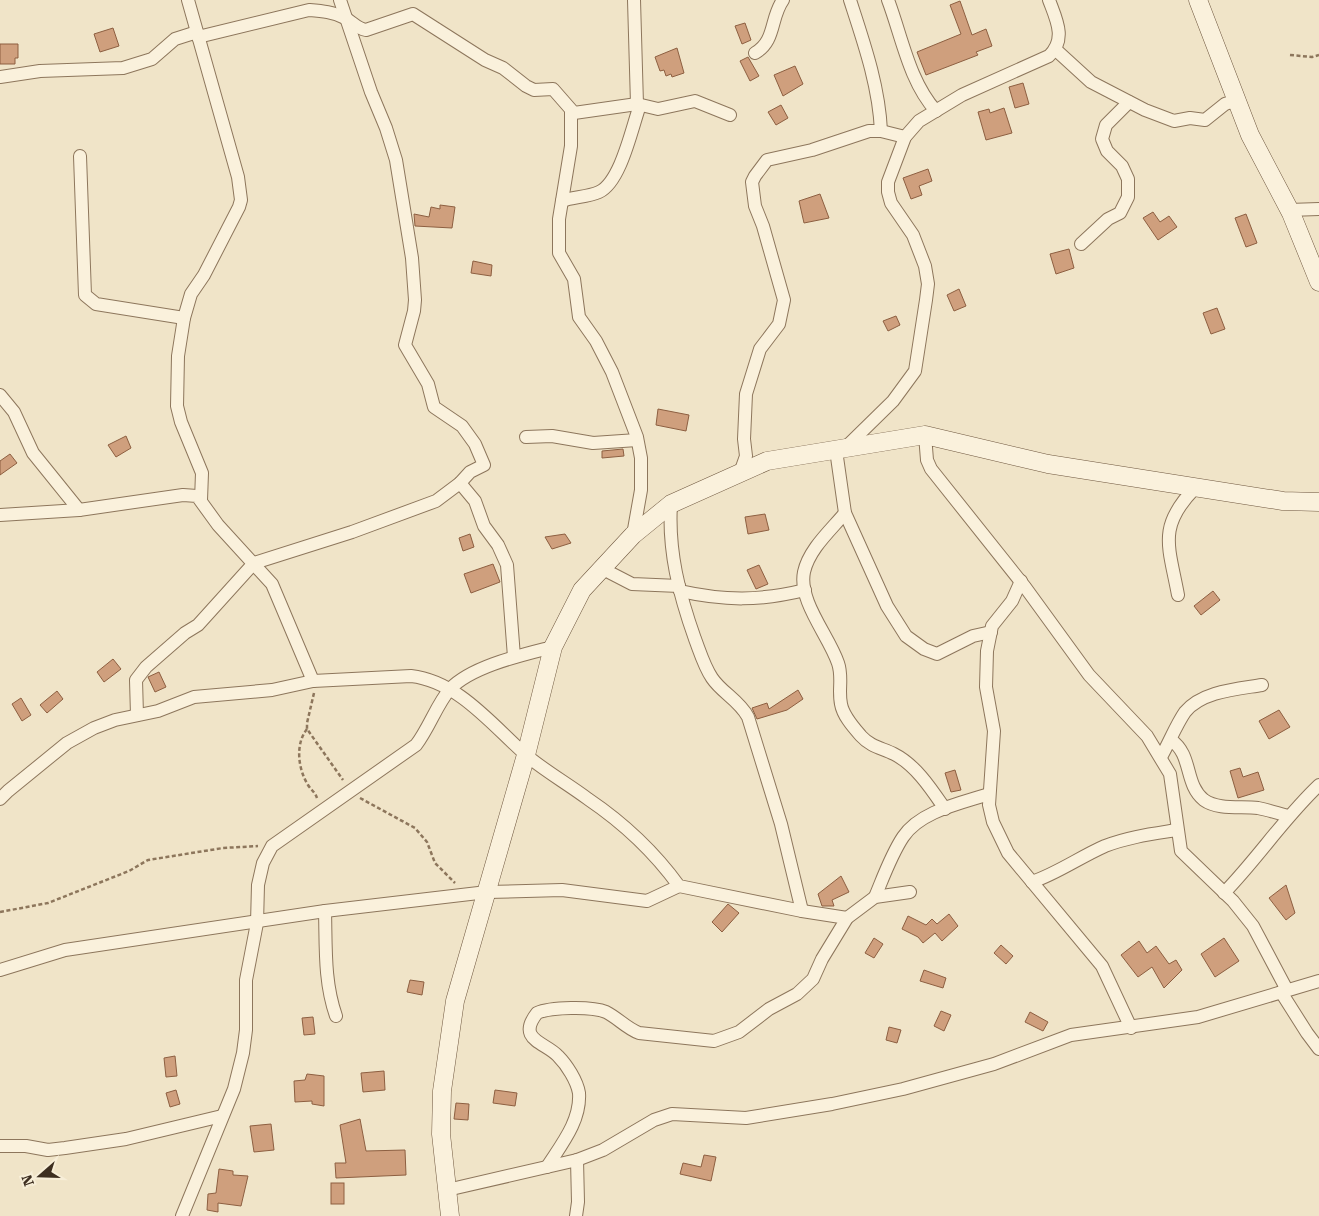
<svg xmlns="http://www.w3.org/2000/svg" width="1319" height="1216" viewBox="0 0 1319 1216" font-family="'Roboto Serif',serif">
<rect width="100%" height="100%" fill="#f0e4c8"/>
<g fill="#cf9f7d" stroke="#8d5f41">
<polygon points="960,1 972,35 986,29 992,46 976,52 978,55 926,75 917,52 961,34 950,5"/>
<polygon points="745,23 751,40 742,44 735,26"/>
<polygon points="113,28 119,46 100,52 94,34"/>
<polygon points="0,44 18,44 18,58 15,58 15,64 0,64"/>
<polygon points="677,48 684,73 672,77 671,74 666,76 664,70 660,71 655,57"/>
<polygon points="748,57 759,76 750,81 740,61"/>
<polygon points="795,66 803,84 783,96 774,75"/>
<polygon points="1023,83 1029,104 1015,108 1009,87"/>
<polygon points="781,105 788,118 776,125 768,112"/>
<polygon points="1004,108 1012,133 986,140 978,112 989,109 990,113"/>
<polygon points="928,169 932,181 919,186 922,195 911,199 903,178"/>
<polygon points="820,194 829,218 804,223 799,201"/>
<polygon points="440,205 455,207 452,228 415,226 414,214 429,217 431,207 440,209"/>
<polygon points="1153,212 1160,222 1169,216 1177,227 1158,240 1143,218"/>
<polygon points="1246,214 1257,243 1246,247 1235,218"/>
<polygon points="1069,249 1074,268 1056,274 1050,254"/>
<polygon points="473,261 492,265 491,276 471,273"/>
<polygon points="959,289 966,306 954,311 947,295"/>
<polygon points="1217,308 1225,329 1211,334 1203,313"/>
<polygon points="896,316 900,325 888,331 883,321"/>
<polygon points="658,409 689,415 686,431 656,425"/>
<polygon points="126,436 131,448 116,457 108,445"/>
<polygon points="623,449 624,456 602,458 602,451"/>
<polygon points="10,454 17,463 0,475 0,461"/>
<polygon points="765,514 769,530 748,534 745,517"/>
<polygon points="470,534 474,547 463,551 459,538"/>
<polygon points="565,534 571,543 552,549 545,537"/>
<polygon points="493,564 500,582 471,593 464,574"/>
<polygon points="759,565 768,584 756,589 747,570"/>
<polygon points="1213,591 1220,600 1201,615 1194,606"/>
<polygon points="113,659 121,669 104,682 97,672"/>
<polygon points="159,672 166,687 155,692 148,677"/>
<polygon points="798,690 803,699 787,710 757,719 752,708 767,703 769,709"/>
<polygon points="57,691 63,699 47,713 40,705"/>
<polygon points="21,698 31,715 22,721 12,704"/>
<polygon points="1279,710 1290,727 1269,739 1259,721"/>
<polygon points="1240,768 1243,777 1258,772 1264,790 1238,798 1230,771"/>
<polygon points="955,770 961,790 951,792 945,773"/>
<polygon points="841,876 849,892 832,900 834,906 822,906 818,894"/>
<polygon points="1286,885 1295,913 1286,920 1269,898"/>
<polygon points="728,904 739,913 722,932 712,922"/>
<polygon points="949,914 958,926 942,941 935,933 923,943 918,937 902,929 908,916 926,925 932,919 937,924"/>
<polygon points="874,938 883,944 874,958 865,953"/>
<polygon points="1224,938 1239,961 1215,977 1201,954"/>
<polygon points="1139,941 1147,953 1156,946 1169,964 1176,960 1182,970 1164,988 1152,967 1138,977 1121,955"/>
<polygon points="1001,945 1013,956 1006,964 994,953"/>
<polygon points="924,970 946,978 943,988 920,981"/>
<polygon points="410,980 424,982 422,995 407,992"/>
<polygon points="941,1011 951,1015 944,1031 934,1026"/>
<polygon points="1030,1012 1048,1022 1043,1031 1025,1022"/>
<polygon points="313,1017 315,1034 304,1035 302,1018"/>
<polygon points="889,1027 901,1030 897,1043 886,1040"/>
<polygon points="175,1056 177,1076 166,1077 164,1058"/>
<polygon points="384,1071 385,1090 363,1092 361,1073"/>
<polygon points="307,1074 324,1076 324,1106 312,1104 312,1101 295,1102 294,1081 305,1080"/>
<polygon points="176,1090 180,1104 170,1107 166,1093"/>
<polygon points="495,1090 517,1093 515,1106 493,1103"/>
<polygon points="456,1103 469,1104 468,1120 454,1119"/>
<polygon points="360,1119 366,1151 405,1150 406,1175 336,1178 335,1163 346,1163 340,1125"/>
<polygon points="271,1124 274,1150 254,1152 250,1126"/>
<polygon points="704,1155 716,1157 711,1181 680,1174 683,1163 701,1167"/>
<polygon points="219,1169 233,1171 233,1175 248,1176 241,1206 218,1203 218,1212 207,1210 208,1194 216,1193"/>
<rect x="331" y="1183" width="13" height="21"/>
</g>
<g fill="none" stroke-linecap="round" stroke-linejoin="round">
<g stroke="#8d765c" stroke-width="14">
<g id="street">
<polyline points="188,0 238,177 241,200 239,207 204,275 191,294 184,318 178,356 177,406 181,422 202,473 201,500"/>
<polyline points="634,0 637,104"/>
<path d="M850,0C864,43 879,86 881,131"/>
<path d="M888,0C902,37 909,81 936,111"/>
<path d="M198,37L309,10C321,11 334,12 345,18C353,22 356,28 366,30L413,14L485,60L503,68L526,86L534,90L553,89L574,113L637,104L658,109L695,101L730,115"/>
<polyline points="1056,50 1091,82 1145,110 1174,121 1190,118 1205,120 1225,104 1237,100"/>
<path d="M755,53C776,41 770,18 783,0"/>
<polyline points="0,77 40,71 123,68 152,59 175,39 197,32"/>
<polyline points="571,111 571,146 559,219 559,253 574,279 579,317 596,341 612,372 637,437 641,458 641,490 633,535"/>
<polyline points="80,156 85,295 96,304 184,318"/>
<path d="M562,201C573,197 588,197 599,192C621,182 632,127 640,105"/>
<polyline points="1289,210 1319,209"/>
<polyline points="1081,244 1108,219 1120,213 1128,197 1128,179 1122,166 1107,151 1102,139 1106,125 1129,102"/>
<polyline points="0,395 14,412 33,453 79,510"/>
<polyline points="925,435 927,460 931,469 1025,587 1089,675 1147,736 1170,774 1181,851 1233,901 1253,926 1287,990"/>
<polyline points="526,437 552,436 593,443 637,440"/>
<path d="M844,449L893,401L915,371L926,300L928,284L925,266L913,235L891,203L888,192V182L905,137L919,121L962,95L1049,56C1067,39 1056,19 1049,0"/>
<polyline points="836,450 845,513 887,606 906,636 924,649 937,654 973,636 991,632"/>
<polyline points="740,473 746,456 744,439 746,394 760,349 779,324 784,300 763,226 755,206 752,182 755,176 767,160 812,150 869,131 881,131 905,137"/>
<polyline points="460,483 475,501 484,526 498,545 507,565 514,657"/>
<path d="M671,504C668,551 679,594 695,639C700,652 704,666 712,678C722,693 739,700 748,717L781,824L802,911"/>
<path d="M845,513C831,530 809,549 804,572C798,601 829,636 838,663C843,677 838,690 841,704C843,716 854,728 861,736C871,747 882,748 894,754C916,765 932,790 945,809"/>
<polyline points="0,515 79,510 183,495 197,496 218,525 272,584 313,681"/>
<polyline points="601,568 632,584 679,586"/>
<polyline points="1021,581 1012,601 992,626 987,651 986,687 994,731 989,805 993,822 1008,853 1102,966 1131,1028"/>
<path d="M680,591C725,601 760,601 805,590"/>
<path d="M1178,595C1169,546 1157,527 1195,488"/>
<polyline points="137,715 136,680 146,667 185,633 198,625 254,563 352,532 436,501 460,483 470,472 484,465 475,444 462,426 434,407 428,384 405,345 414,311 415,300 412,258 396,160 386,128 371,92 340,0"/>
<path d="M1171,740C1193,755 1184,784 1204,800C1218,810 1241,806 1258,808C1268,810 1278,813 1288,816"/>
<path d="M1161,757C1169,743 1176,725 1185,712C1202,691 1238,689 1262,685"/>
<path d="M0,799L8,791L67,743L94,728L115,720L158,711L194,697L272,690L313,681L411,676C458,681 493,726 526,755C545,771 568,784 588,799C622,822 655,853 679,886L802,911L847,918"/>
<path d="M1032,882C1058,873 1080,857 1105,846C1128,837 1152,834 1177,830"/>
<path d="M1224,893C1258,858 1284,818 1319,785"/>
<path d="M875,897C883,878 891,855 903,837C920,811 962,803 989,794"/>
<path d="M325,911C326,947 324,982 336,1016"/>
<polyline points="0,970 65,950 325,911 487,892 562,890 647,901 679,886"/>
<polyline points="1281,992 1307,1033 1319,1049"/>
<polyline points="0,1146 26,1146 48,1150 65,1148 126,1139 222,1116"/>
<path d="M547,1167C561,1145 581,1121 579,1093C577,1081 567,1065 558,1056C545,1042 516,1040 537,1013C550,1007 592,1006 606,1012C618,1018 626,1028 639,1033L714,1041L739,1032L769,1009L797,994L813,979L822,959L847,918L875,897L910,892"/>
<polyline points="447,1190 577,1160 603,1150 654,1120 672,1114 746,1118 832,1104 903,1089 994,1064 1071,1035 1198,1017 1319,981"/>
<path d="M182,1216L234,1089L243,1053L246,1030V980L257,923L258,885L263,863L272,846L416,745C429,728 437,704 450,689C472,666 522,655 553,647"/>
<polyline points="576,1216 578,1202 577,1160"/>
</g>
</g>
<g stroke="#6f573f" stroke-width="19">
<g id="secondary">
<polyline points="1198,0 1250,135 1291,213 1319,282"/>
<polyline points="450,1216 441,1134 442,1091 455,1001 526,755 553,647 582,590 633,535 671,504 767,461 925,435 1048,464 1283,501 1319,502"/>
</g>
</g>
<g stroke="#8d765c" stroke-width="2.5" stroke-dasharray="4 2.5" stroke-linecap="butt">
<polyline points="1290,55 1312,57 1319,55"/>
<polyline points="314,693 307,723 307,729 343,780"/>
<path d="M307,729C295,744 298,769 308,785C311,790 315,792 317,798"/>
<polyline points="360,798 415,828 427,842 435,863 455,883"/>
<polyline points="0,912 48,903 129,871 148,860 223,848 258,846"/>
</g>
<use href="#street" stroke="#faf1dc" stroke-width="12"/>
<use href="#secondary" stroke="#faf1dc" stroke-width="18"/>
</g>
<g transform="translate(40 1176) rotate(250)" stroke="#f7eed8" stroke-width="4" paint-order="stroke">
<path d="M0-4L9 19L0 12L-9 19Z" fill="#3d2e20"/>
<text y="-8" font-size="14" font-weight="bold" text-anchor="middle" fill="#3d2e20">N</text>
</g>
</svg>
